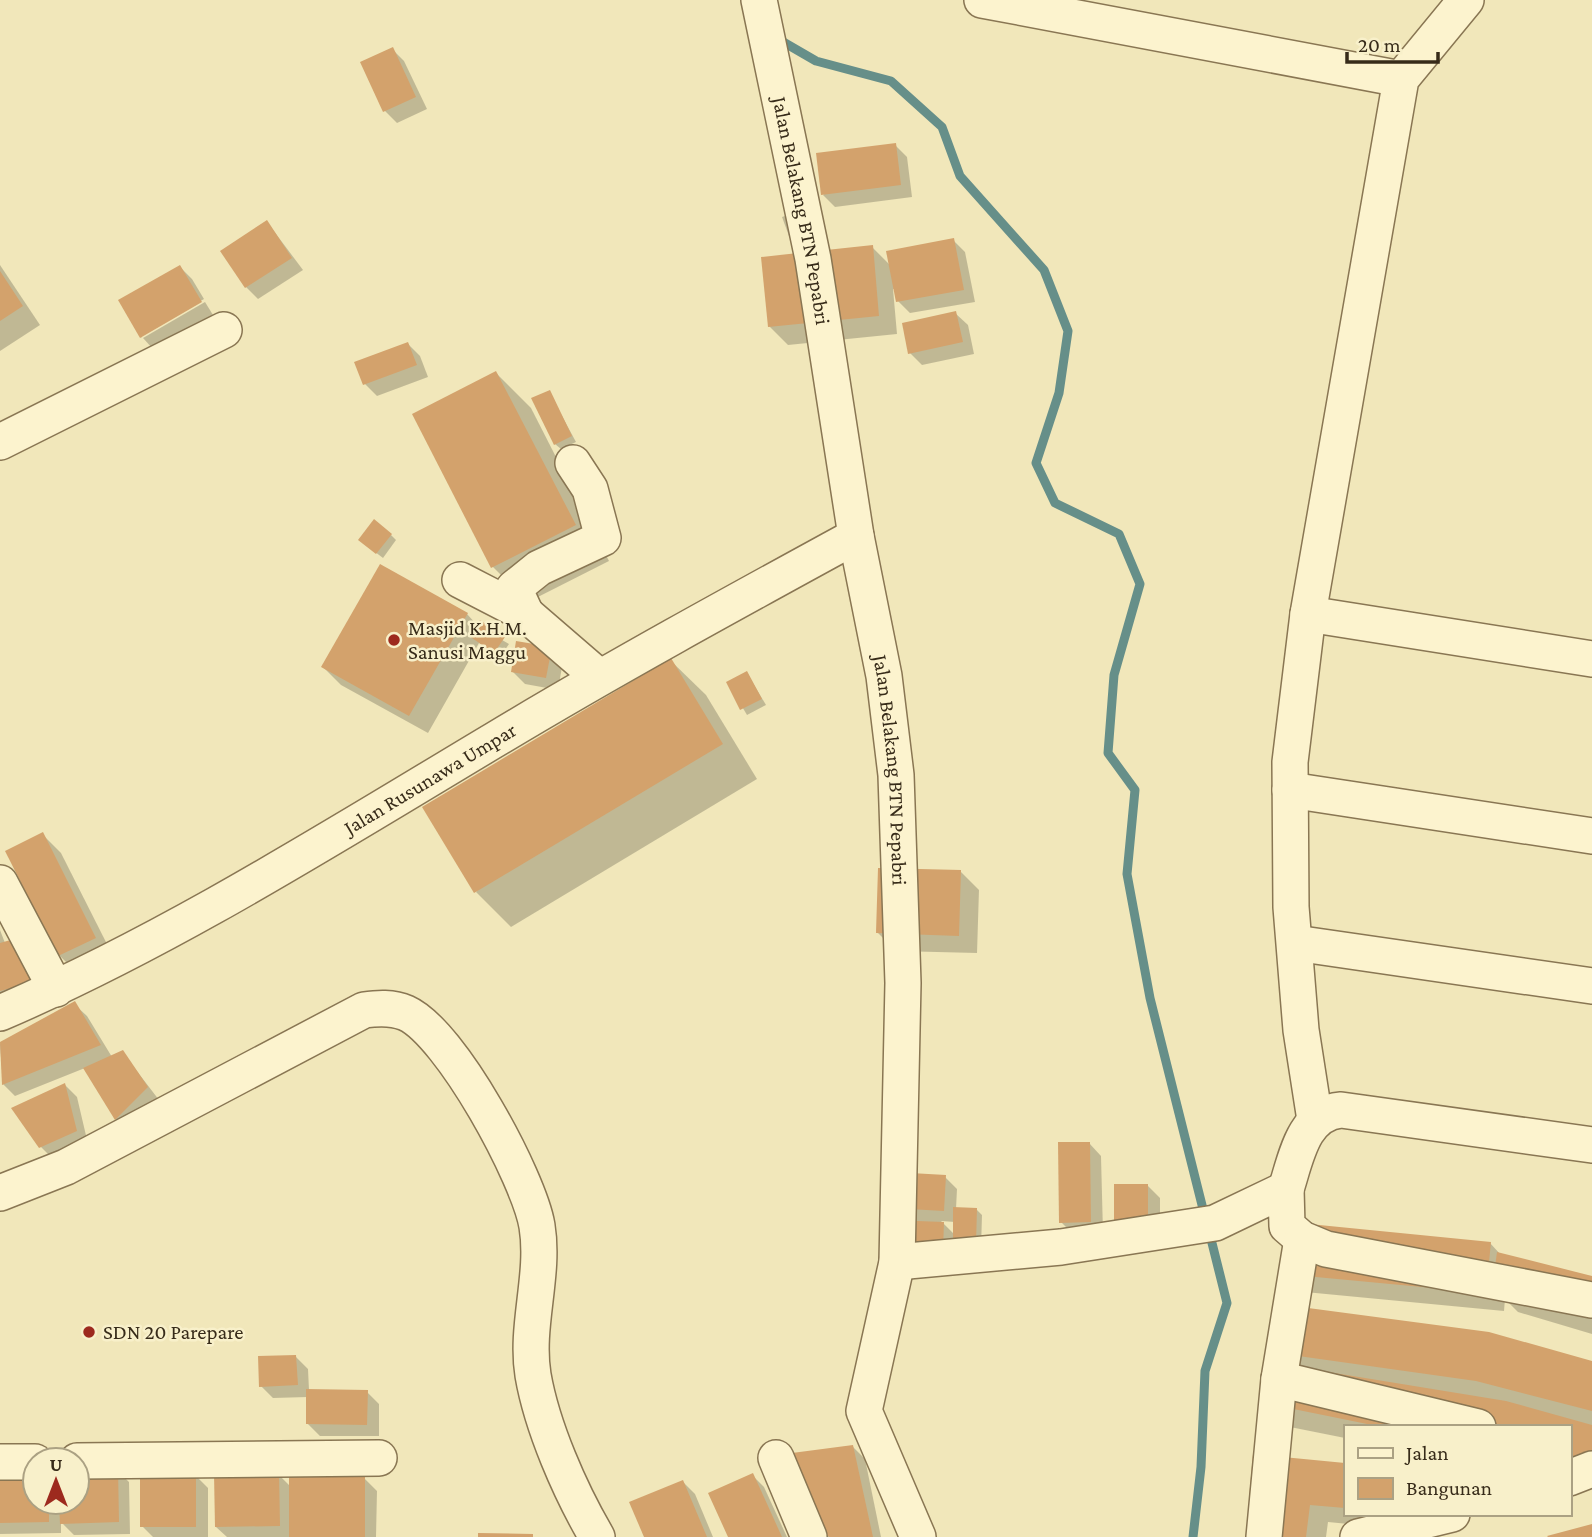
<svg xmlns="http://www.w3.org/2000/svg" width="1592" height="1537" viewBox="0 0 1592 1537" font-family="'Crimson Pro',serif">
<rect width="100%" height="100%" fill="#f1e7ba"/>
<g fill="#0003" fill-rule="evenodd">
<polygon points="392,49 404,61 427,109 397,123 385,111"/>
<polygon points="895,145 907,157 912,197 835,207 823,195"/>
<polygon points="812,207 794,242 789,236 782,217"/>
<polygon points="267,222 303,270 258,299 246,287"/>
<polygon points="953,240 965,252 975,302 910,313 898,301 895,289 893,289 897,334 788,345 769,326 872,247 891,266"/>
<polygon points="0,265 40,325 0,351"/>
<polygon points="180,267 192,279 204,299 142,334 142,338 120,300"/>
<polygon points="205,302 213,315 153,349 143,338"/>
<polygon points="955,313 968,325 974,354 922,365 910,353"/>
<polygon points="408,344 420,356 428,377 377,396 365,384"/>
<polygon points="496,373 531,408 609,561 528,602 493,567"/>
<polygon points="549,392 576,442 561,449 555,444"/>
<polygon points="391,535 396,540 383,558 366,545"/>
<polygon points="467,614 478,626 509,644 500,657 479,643 428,733 341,685 323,667"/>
<polygon points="518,643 563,661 558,690 525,684 513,672"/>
<polygon points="670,660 706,695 757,779 511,927 476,892"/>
<polygon points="747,673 766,705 747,715 728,683"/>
<polygon points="42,834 61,853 113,956 78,974 59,955"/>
<polygon points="960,871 979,890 977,953 896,951 878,933"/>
<polygon points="0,930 5,943 51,992 0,1007"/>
<polygon points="74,1004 87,1016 112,1057 123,1053 159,1100 128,1131 116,1119 85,1068 15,1096 3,1084 0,1044"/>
<polygon points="65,1085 77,1097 88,1144 53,1159 41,1147"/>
<polygon points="1089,1143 1101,1156 1103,1233 1073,1234 1061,1222"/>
<path d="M945,1177L957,1189L956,1209L977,1210L982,1215L981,1249L891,1247L893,1207ZM941,1221L955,1222V1235Z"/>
<polygon points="1115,1185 1147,1185 1160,1198 1160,1241"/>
<polygon points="1490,1243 1501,1255 1592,1278 1592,1334 1518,1312 1505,1299 1504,1311 1305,1292 1286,1273"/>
<polygon points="1271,1352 1592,1363 1592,1487 1569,1427 1345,1427 1345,1438 1285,1426"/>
<polygon points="296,1357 308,1369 309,1390 367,1392 379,1404 379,1436 320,1436 307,1423 308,1397 273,1398 261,1386"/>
<polygon points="853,1447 865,1459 881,1537 828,1537 825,1533"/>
<polygon points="1255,1456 1345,1464 1345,1514 1442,1514 1440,1533 1328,1522 1326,1537 1249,1537"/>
<polygon points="117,1470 129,1482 130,1534 74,1535 61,1522 61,1533 0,1534 0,1473 35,1502 77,1502"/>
<polygon points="278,1474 291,1487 364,1478 377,1491 376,1537 227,1537 216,1527"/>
<polygon points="752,1475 764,1487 787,1537 730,1537"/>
<polygon points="196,1476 208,1488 208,1537 153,1537 142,1526"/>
<polygon points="683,1482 695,1494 713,1537 646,1537"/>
</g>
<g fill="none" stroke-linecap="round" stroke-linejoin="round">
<g stroke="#668f89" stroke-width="9">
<polyline points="778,39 816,61 891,81 942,127 960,176 1044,270 1068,331 1059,393 1036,463 1055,503 1119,534 1140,584 1114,675 1108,753 1135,790 1127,874 1150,998 1205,1217"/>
<polyline points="1193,1537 1201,1467 1205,1371 1227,1303 1209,1231"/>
</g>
</g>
<g fill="#d3a26c">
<polygon points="393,47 416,97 383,112 360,62"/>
<polygon points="896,143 901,185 821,195 816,153"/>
<polygon points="267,220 292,258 245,288 220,251"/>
<polygon points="954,238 964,290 896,302 886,251"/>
<polygon points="873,245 879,316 768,327 761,257"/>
<polygon points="180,265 202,302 140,338 118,300"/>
<polygon points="0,271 23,306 0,321"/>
<polygon points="956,311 963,342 908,354 902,323"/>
<polygon points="408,342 417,365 363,385 354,362"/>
<polygon points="496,371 576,525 491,568 412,414"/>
<polygon points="550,390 572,436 554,445 531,398"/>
<polygon points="374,519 392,534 376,554 358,540"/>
<polygon points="380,564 468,613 409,716 321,667"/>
<polygon points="480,620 505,637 494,653 469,636"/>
<polygon points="516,641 552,647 546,678 511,672"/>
<polygon points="671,658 723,744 474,893 422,807"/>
<polygon points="747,671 762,699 740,710 726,682"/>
<polygon points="43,832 96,938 58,956 5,851"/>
<polygon points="878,868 961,870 959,936 876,933"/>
<polygon points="14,939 41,980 0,991 0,943"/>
<polygon points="75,1001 101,1045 2,1085 0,1042"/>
<polygon points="123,1050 148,1087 115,1120 83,1068"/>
<polygon points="65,1083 77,1131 39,1148 11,1108"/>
<polygon points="1058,1142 1090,1142 1091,1222 1059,1223"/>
<polygon points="893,1172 946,1175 944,1211 891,1208"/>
<rect x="1114" y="1184" width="34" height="46"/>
<polygon points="953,1207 977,1208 976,1244 953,1243"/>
<polygon points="890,1220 944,1222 943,1250 889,1248"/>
<polygon points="1289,1222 1491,1242 1486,1293 1284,1274"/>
<polygon points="1497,1252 1592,1276 1592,1318 1492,1288"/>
<polygon points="1278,1304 1489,1332 1592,1361 1592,1411 1476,1381 1270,1352"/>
<polygon points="296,1355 298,1385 259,1387 258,1356"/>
<polygon points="1267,1362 1506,1401 1592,1425 1592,1468 1569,1464 1569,1427 1382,1427 1259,1402"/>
<polygon points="306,1389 368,1390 367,1425 306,1424"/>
<polygon points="853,1445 873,1537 830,1537 823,1534 792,1453"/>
<polygon points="1253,1454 1345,1463 1345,1508 1310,1505 1306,1537 1247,1537 1249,1512 1281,1502 1249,1498"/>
<polygon points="118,1468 119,1522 60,1524 59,1502 77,1502 77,1469"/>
<polygon points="35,1471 35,1502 49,1502 49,1522 0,1523 0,1472"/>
<polygon points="279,1472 280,1526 215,1527 214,1473"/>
<polygon points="753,1473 782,1537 728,1537 708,1493"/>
<rect x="140" y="1474" width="56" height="53"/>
<polygon points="289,1476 365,1477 365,1537 289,1537"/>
<polygon points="683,1480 707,1537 644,1537 629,1502"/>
<polygon points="1592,1524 1592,1537 1548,1537 1547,1536"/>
<polygon points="478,1533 533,1534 533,1537 478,1537"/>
</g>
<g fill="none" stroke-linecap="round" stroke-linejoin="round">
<g stroke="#897653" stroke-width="38">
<g id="minor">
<path id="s1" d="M759,0L813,259L856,536L884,676L896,775L903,983L897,1262L864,1411L918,1537"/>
<polyline points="982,0 1401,79"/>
<polyline points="0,442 224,330"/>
<polyline points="460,580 526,614 599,677"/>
<polyline points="526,614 514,588 539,568 603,538 590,489 573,463"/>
<polyline points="1308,614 1592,659"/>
<polyline points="1290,790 1592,836"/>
<polyline points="0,883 56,989"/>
<polyline points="1295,943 1592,986"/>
<path id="s2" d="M0,1013C170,940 337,834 496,739C614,668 735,602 856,536"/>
<polyline points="1315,1120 1301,1030 1291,907 1290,762 1308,614 1401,79 1466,0"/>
<path d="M1286,1189C1296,1158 1303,1113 1341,1110L1592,1145"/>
<path d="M0,1193L66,1167L364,1010C378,1008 392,1007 406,1013C451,1033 529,1178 537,1226C545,1275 525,1326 533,1375C542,1427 570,1491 597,1537"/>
<polyline points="897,1262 1061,1247 1215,1223 1286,1189 1287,1226 1302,1239 1326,1249 1592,1300"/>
<polyline points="1279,1379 1478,1427"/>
<polyline points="776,1458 809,1537"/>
<polyline points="77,1461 379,1458"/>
<polyline points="0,1462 35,1462"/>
<polyline points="1569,1478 1592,1469"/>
<polyline points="1264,1537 1279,1379 1302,1239"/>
<polyline points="1358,1537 1452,1514"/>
</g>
</g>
<use href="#minor" stroke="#fcf3ce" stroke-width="35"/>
</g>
<g fill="#9d2a1e" stroke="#f8f0ca" stroke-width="2.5">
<circle cx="394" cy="640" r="7"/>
<circle cx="89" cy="1332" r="7"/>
</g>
<g text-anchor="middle" stroke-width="5" stroke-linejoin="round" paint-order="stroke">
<g font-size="21" fill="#372b19" stroke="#f8f0ca">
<text dy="7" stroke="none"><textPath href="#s1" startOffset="215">Jalan Belakang BTN Pepabri</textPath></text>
<text dy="7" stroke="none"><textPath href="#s1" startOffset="782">Jalan Belakang BTN Pepabri</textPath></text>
<text dy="7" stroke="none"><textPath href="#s2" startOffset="490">Jalan Rusunawa Umpar</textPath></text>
</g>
<g font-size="21" fill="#372b19" stroke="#f8f0ca" text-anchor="start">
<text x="408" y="635">Masjid K.H.M.<tspan x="408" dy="24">Sanusi Maggu</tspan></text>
<text x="103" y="1339">SDN 20 Parepare</text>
</g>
</g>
<rect x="1344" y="1425" width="228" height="91" fill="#f8f0ca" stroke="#aba183" stroke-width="2"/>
<rect x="1358" y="1448" width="35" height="10" fill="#fcf3ce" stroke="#aba183" stroke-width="2"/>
<text x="1406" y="1460" font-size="21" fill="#372b19">Jalan</text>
<rect x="1358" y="1478" width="35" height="21" fill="#d3a26c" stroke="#aba183" stroke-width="2"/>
<text x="1406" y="1495" font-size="21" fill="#372b19">Bangunan</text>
<g transform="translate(56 1481)"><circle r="33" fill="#f8f0ca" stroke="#aba183" stroke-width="2"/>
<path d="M0-5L12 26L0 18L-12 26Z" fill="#9d2a1e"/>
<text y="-10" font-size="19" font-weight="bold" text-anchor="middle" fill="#372b19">U</text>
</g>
<path d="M1347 52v10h91v-10" fill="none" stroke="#372b19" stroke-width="3.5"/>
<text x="1358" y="52" font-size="21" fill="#372b19" stroke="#f8f0ca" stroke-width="5" paint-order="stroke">20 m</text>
</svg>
